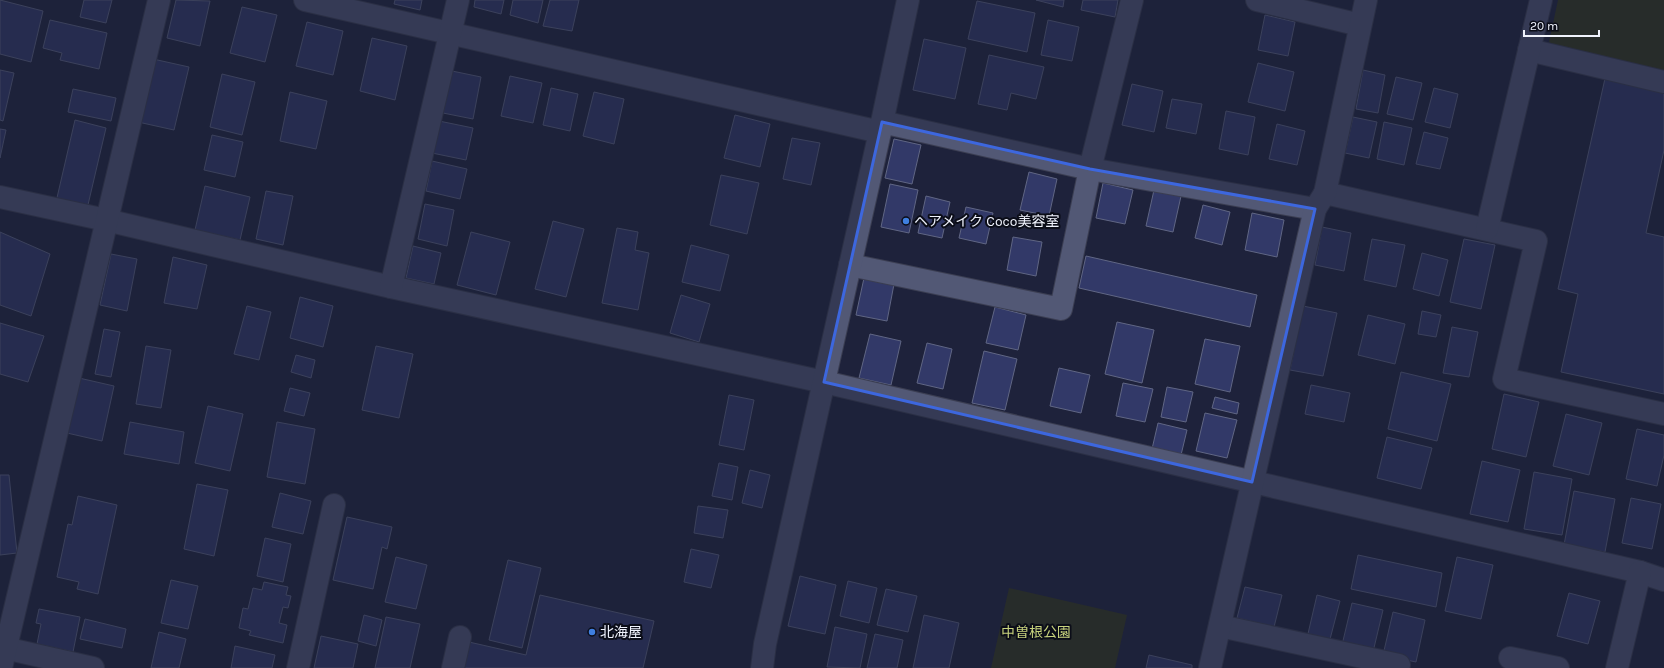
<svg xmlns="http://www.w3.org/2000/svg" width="1664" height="668" viewBox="0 0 1664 668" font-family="Karla,'Noto Sans JP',sans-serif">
<rect width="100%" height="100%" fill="#1e223b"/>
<g fill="#343817">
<polygon points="1558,0 1664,0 1664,73 1559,49 1549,42"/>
<polygon points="1009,588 1127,615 1115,668 991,668"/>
</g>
<g fill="#323968" stroke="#606684">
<polygon points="0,0 43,11 31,62 0,54"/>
<polygon points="84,0 112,0 106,23 80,17"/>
<polygon points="176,0 210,1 200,46 167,38"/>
<polygon points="395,0 422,0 420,10 394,4"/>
<polygon points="475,0 504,0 501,14 474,7"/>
<polygon points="513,0 543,0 538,23 510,15"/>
<polygon points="550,0 579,0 572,31 543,26"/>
<polygon points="1036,0 1064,0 1063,7"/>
<polygon points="1083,0 1118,0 1115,17 1081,10"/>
<polygon points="977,1 1035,13 1027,52 968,39"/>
<polygon points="242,7 277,15 265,62 230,53"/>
<polygon points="1265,15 1295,22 1288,56 1258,50"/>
<polygon points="50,20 107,33 99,69 60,60 62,53 43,48"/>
<polygon points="1048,20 1079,27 1072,61 1041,55"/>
<polygon points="307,22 343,31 333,75 296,66"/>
<polygon points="372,38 407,46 395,100 360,91"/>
<polygon points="924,39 966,48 955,99 913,90"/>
<polygon points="989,55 1044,67 1036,99 1011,93 1007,110 978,104"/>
<polygon points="153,59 189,67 174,130 138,122"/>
<polygon points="1258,63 1294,72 1285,111 1248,102"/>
<polygon points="0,70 14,73 3,121 0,120"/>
<polygon points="1363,70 1385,75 1378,113 1356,109"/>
<polygon points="452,71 481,77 473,119 443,113"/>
<polygon points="222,74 255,82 242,135 210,127"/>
<polygon points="1606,74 1664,87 1664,150 1646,233 1664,237 1664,394 1561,372 1578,294 1558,289"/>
<polygon points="510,76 542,83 533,123 501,116"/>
<polygon points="1396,77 1422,83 1413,120 1387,114"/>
<polygon points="1132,84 1163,91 1154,132 1122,125"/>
<polygon points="551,88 578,94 570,131 543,125"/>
<polygon points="1434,88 1458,94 1450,128 1425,122"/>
<polygon points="73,89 116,98 111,121 68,112"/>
<polygon points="290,92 327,101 316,149 280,141"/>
<polygon points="594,92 624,99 614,144 583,136"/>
<polygon points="1172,99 1202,104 1196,134 1166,128"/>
<polygon points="1226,111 1255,117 1248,155 1219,149"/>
<polygon points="735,115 770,124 760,167 724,158"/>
<polygon points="1353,117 1377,122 1369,158 1345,153"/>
<polygon points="75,120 106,128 87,209 56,202"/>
<polygon points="439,121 473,128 466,160 432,153"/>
<polygon points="1384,122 1412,128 1404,165 1377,159"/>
<polygon points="1277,124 1305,131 1297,165 1269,159"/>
<polygon points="0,129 6,130 0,158"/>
<polygon points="1424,132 1448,138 1440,169 1416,164"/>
<polygon points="212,135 243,142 235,177 204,170"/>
<polygon points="792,138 820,143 811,185 783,179"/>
<polygon points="894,139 921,145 912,184 885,178"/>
<polygon points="432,161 467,169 460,199 426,191"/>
<polygon points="1029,172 1057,179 1049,216 1020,210"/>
<polygon points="721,175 759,183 747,234 710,225"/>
<polygon points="1103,183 1133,190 1125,224 1096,218"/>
<polygon points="890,184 918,190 909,233 881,227"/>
<polygon points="205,186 250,197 240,240 195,230"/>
<polygon points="1154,190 1181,196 1173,232 1146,226"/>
<polygon points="266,191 293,196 283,245 256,239"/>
<polygon points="926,196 950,202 942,238 918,233"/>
<polygon points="425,204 454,210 447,246 418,239"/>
<polygon points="1203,205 1230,212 1222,245 1195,238"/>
<polygon points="966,207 993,213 986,244 959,238"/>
<polygon points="1252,213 1284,220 1277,257 1245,250"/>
<polygon points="553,221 584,229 566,297 535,289"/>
<polygon points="1322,227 1351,233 1344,271 1315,265"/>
<polygon points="617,228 638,232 635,250 649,253 638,310 602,303"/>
<polygon points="0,232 50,254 31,316 0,305"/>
<polygon points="471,232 510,242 496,295 457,285"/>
<polygon points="1013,237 1042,242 1036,276 1007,270"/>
<polygon points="1372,239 1405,245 1396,287 1364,280"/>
<polygon points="1464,239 1495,245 1481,309 1450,302"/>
<polygon points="691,245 729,255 720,291 682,282"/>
<polygon points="413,246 441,253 434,284 406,278"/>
<polygon points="1422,253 1448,260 1439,296 1413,289"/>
<polygon points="111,254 137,259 127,311 100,305"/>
<polygon points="1086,256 1257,295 1250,327 1079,288"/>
<polygon points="173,257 207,265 197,309 164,303"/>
<polygon points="864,278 894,284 887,321 856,315"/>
<polygon points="681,295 710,304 699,342 670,333"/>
<polygon points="300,297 333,306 323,347 290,338"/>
<polygon points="247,306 271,312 259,360 234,354"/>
<polygon points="1303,306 1337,313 1323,376 1290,370"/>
<polygon points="995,307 1026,315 1018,350 986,343"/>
<polygon points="1422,311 1441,315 1436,337 1418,334"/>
<polygon points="1368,315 1405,324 1395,364 1358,355"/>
<polygon points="1117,322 1154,330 1142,383 1105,374"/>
<polygon points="0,323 44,336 28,382 0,374"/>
<polygon points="1452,327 1478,332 1469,377 1443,373"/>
<polygon points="104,329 120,332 111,377 95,374"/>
<polygon points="870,334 901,341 891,385 859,378"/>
<polygon points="1205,339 1240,346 1230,392 1195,384"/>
<polygon points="927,343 952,349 943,389 917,383"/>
<polygon points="146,346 171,350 161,408 136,404"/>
<polygon points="376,346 413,354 399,418 362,410"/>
<polygon points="984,351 1017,359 1005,410 972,403"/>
<polygon points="296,355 315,360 311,378 291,372"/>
<polygon points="1059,368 1090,375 1081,413 1050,406"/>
<polygon points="1401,372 1451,384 1437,441 1388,429"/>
<polygon points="79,378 114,386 102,441 67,433"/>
<polygon points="1123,383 1153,389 1145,422 1116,416"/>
<polygon points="1311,385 1350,393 1344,422 1305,414"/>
<polygon points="1167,387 1193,392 1186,422 1161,417"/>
<polygon points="290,388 310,393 304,416 284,411"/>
<polygon points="1504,394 1539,402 1526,457 1492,449"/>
<polygon points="729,395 754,400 744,450 719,445"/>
<polygon points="1215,397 1239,403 1237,414 1212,408"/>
<polygon points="208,406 243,414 230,471 195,463"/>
<polygon points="1205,413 1237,420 1227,458 1196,451"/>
<polygon points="1566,414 1602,423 1589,475 1553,466"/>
<polygon points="130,422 184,432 179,464 124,454"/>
<polygon points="277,422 315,429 305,484 267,477"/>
<polygon points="1158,423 1187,430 1181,455 1152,449"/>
<polygon points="1637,429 1664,435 1664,455 1657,486 1626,479"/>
<polygon points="1387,437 1432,448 1421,489 1377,478"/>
<polygon points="1482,461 1520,470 1508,522 1470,514"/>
<polygon points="719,463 738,467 732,500 712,496"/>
<polygon points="750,470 770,475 762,508 742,503"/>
<polygon points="1534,472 1572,479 1562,535 1524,529"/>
<polygon points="0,475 9,475 17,553 0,555"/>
<polygon points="197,484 228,490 214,556 184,549"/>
<polygon points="1574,491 1615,499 1605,552 1564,545"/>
<polygon points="280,493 311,501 303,534 272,527"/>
<polygon points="78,496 117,505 98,594 77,589 79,582 57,577 68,524 72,525"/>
<polygon points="1631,498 1661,504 1652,549 1622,543"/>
<polygon points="698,506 728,510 723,538 694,533"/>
<polygon points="347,517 392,527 387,549 382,547 373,589 333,580"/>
<polygon points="265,538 291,544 283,582 257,576"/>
<polygon points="691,549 719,555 711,588 684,582"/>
<polygon points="1358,555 1442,573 1436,607 1351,589"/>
<polygon points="396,557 427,565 416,609 385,602"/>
<polygon points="1457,557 1493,565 1481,619 1445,611"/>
<polygon points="508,560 541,568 522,648 489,640"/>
<polygon points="800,576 836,585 825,634 788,626"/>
<polygon points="171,580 198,586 188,629 161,623"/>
<polygon points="848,581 877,588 869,623 840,616"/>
<polygon points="264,582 288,587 286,595 291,596 288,608 283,607 279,623 287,625 283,643 249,635 251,631 239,628 243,608 248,609 253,588 262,590"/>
<polygon points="1245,587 1282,595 1274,627 1237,618"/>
<polygon points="886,589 917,596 908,632 877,625"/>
<polygon points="1569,593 1600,601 1588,644 1557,636"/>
<polygon points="540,595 654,621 643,668 463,668 469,642 526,655"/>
<polygon points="1317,595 1340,601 1329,643 1307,638"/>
<polygon points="1352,603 1383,610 1373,652 1342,645"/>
<polygon points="39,609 80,617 73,652 37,644 41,624 36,623"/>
<polygon points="1393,612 1425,620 1416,662 1383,655"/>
<polygon points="364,615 382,620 376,646 358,641"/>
<polygon points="924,615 959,623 949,668 913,668"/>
<polygon points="386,617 420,624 410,668 375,668"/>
<polygon points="85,619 126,629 122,648 80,639"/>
<polygon points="835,627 867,634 860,668 827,667"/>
<polygon points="159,632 186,639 179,668 151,668"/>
<polygon points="875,634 903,640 897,668 867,668"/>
<polygon points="321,636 358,644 353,668 314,668"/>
<polygon points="235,646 275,655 272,668 231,668"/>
<polygon points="1149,655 1192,665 1192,668 1146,668"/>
</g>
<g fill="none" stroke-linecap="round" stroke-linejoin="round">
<g stroke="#3b3e52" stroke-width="24">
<g id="minor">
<polyline points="305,0 880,132"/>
<polyline points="1257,0 1360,25"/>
<polyline points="1529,50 1664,82"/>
<polyline points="882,122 1090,169 1315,209"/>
<polyline points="1325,193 1536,241 1504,379 1664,414"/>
<polyline points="0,197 106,220 391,287 824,382 1640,572 1664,580"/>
<polyline points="1487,229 1541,0"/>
<polyline points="850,265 1061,309 1090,169 1132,0"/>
<polyline points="391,287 458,0"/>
<polyline points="1220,626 1399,665"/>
<polyline points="0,647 93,668"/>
<polyline points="1510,658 1558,668"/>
<polyline points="1,668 159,0"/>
<polyline points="298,668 334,505"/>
<polyline points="453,668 460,637"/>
<polyline points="762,668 765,644 880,132 908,0"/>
<polyline points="1210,668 1315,209 1325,193 1366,0"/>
<polyline points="1617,668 1640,572"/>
</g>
</g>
<use href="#minor" stroke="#525875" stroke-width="22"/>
</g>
<path d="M0 0H1664V668H0ZM882,122L1090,169L1315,209L1252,482L824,382Z" fill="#1e223b" fill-opacity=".55" fill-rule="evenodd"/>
<path fill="none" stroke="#3d67de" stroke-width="3" stroke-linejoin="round" d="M882,122L1090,169L1315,209L1252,482L824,382Z"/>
<g fill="#3f7fe0" stroke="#0b0d18" stroke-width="1.5">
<circle cx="906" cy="221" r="4"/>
<circle cx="592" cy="632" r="4"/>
</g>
<g text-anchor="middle" stroke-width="4" stroke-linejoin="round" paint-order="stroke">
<g font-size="14" fill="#f0f3fd" stroke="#0b0d18" text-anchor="start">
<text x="914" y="226">ヘアメイク Coco美容室</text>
<text x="600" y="637">北海屋</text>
</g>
<g font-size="14" fill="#c8d37d" stroke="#0b0d18">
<text x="1036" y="637">中曽根公園</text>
</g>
</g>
<path d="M1524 30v6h75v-6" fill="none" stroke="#f0f3fd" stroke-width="2"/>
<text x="1530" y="30" font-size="12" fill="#f0f3fd" stroke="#0b0d18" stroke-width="3" paint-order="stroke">20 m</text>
</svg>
